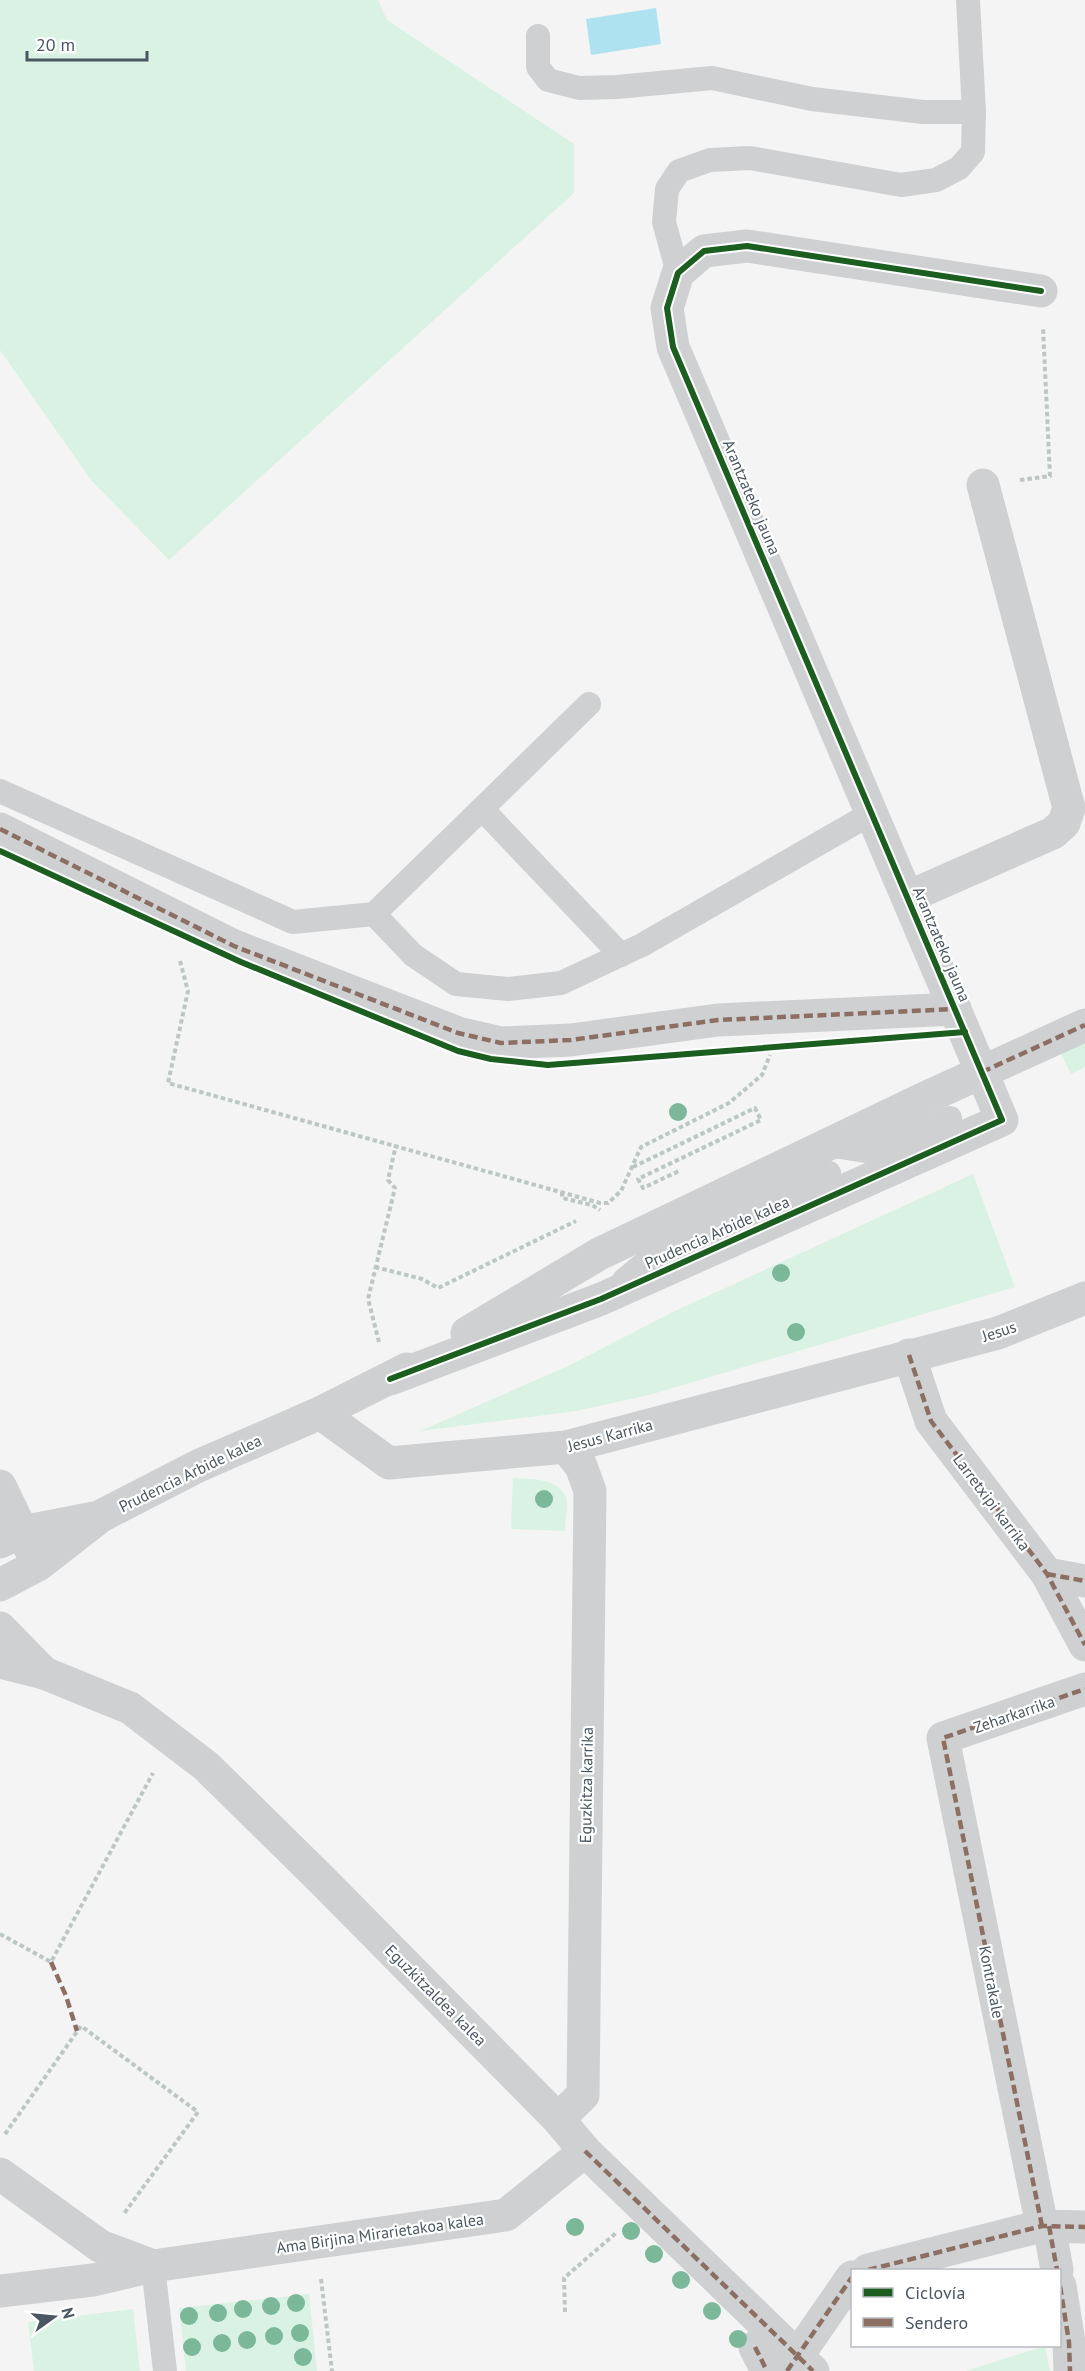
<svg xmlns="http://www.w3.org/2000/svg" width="1085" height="2371" viewBox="0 0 1085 2371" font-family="'PT Sans',sans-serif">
<rect width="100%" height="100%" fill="#f4f4f4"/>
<g fill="#d9f2e3">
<polygon points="0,0 378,0 387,20 574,144 574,193 169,560 91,480 0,350"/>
<polygon points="1085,1040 1085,1067 1071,1074 1060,1052"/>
<polygon points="973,1174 1015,1287 649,1395 576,1411 420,1431 568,1366 673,1312"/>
<path d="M513,1478C530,1480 558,1477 566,1497C569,1505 565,1521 565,1531L511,1529Z"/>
<polygon points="309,2294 317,2371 186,2371 179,2308"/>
<polygon points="133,2309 140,2371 34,2371 28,2322"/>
<polygon points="1045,2346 1050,2371 966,2371"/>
</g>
<polygon fill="#aee2f0" points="656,8 661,44 591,55 586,19"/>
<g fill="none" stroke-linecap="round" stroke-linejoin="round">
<g stroke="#bcc7c4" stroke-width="4" stroke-dasharray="4.5 3" stroke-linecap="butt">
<polyline points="1020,480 1050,476 1043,327"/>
<polyline points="180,961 188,991 168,1083 600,1203 608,1203 621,1191 641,1147 729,1103 762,1075 770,1055"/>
<polyline points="633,1167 755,1108 761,1120 638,1179 643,1188 679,1171"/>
<polyline points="562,1192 562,1198 592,1205 600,1210"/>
<polyline points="375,1267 422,1279 438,1288 576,1221"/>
<polyline points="379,1342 368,1299 395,1188 388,1180 396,1145"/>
<polyline points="0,1934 51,1962 153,1773"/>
<polyline points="5,2134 81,2026 198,2112 123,2215"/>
<polyline points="321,2279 332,2371"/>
<polyline points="565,2312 564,2278 616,2233"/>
</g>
<g stroke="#ced0d2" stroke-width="24">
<polyline points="538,36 538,67 548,80 579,88 617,87 712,78 812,99 923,112 974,112"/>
<polyline points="678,273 664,222 667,189 679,171 710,160 750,158 901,185 936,180 959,168 973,152 974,112 968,0"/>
<polyline points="0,791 293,922 374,914 589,704"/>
<polyline points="482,809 621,955"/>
<polyline points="374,914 413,955 456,984 508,989 561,983 642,945 872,813"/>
<polyline points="827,1145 872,1152 950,1118"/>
<polyline points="624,1280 652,1257 735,1213 829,1173"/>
<polyline points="153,2266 165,2371"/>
</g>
<g stroke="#ced0d2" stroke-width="33">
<polyline points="0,829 234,946 458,1033 501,1043 571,1040 718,1020 955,1009"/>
<polyline points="908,897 1053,833 1064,823 1069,808 983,485"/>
<polyline points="467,1333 599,1254 923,1099 1085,1025"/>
<polyline points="909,1355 931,1421 1047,1574 1085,1645"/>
<polyline points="390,1379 601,1299 1002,1120 673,347 667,308 678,273 704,251 747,246 1041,291"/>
<polyline points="320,1413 389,1463 566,1447 998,1333 1085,1298"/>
<polyline points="0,1486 32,1552"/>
<polyline points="0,1542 22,1532 94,1518"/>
<polyline points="1047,1574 1085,1581"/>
<polyline points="0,1585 38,1565 101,1516 198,1466 320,1413 407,1369"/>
<polyline points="0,1628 44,1673"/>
<polyline points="0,1662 44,1673 130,1708 206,1766 322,1880 558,2119 585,2151 813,2371"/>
<polyline points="558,2119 583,2095 590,1491 581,1466 566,1447"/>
<polyline points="0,2174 100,2246 153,2266 506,2215 585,2151"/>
<polyline points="1042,2226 943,1738 1085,1689"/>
<polyline points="1049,2226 1057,2270"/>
<polyline points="868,2270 1042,2226 1085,2227"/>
<polyline points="1060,2286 1069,2342 1070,2371"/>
<polyline points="0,2291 93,2280 153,2266"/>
<polyline points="755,2347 767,2371"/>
<polyline points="787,2371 852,2277"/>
</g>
<g stroke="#8d6e63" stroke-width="4.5" stroke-dasharray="9 4.5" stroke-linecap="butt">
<polyline points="0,829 234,946 458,1033 501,1043 571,1040 718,1020 955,1009"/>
<polyline points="982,1072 1085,1025"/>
<polyline points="909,1355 931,1421 1047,1574 1085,1645"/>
<polyline points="1047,1574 1085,1581"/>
<polyline points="51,1962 66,1996 77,2031"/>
<polyline points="585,2151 813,2371"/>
<polyline points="1042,2226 943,1738 1085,1689"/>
<polyline points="1049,2226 1057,2270"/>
<polyline points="868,2270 1042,2226 1085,2227"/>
<polyline points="1060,2286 1069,2342 1070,2371"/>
<polyline points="755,2347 767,2371"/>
<polyline points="787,2371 852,2277"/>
</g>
<g stroke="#fff" stroke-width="10">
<g id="cycleway">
<polyline points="0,851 241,962 458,1051 491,1059 548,1065 965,1032"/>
<polyline points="390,1379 601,1299 1002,1120 673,347 667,308 678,273 704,251 747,246 1041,291"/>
</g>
</g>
<use href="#cycleway" stroke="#1b5e20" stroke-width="6"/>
</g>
<g fill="#7ab899">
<circle cx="678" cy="1112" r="9"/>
<circle cx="781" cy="1273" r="9"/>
<circle cx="796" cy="1332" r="9"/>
<circle cx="544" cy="1499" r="9"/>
<circle cx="575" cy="2227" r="9"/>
<circle cx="631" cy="2231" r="9"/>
<circle cx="654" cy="2254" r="9"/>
<circle cx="681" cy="2280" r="9"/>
<circle cx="296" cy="2303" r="9"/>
<circle cx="271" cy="2306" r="9"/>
<circle cx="243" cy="2309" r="9"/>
<circle cx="712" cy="2311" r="9"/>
<circle cx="218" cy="2313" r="9"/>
<circle cx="189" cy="2316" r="9"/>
<circle cx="300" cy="2333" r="9"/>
<circle cx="274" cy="2336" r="9"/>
<circle cx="738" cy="2339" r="9"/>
<circle cx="247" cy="2340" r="9"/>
<circle cx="222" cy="2343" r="9"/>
<circle cx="192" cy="2347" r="9"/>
<circle cx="303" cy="2357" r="9"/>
</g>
<g text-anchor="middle" stroke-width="4.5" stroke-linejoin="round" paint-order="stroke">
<g font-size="16" fill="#4a5661" stroke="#fff">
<text transform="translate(752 497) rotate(67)" y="6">Arantzateko jauna</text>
<text transform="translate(942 944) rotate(67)" y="6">Arantzateko jauna</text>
<text transform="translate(717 1232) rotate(-24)" y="6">Prudencia Arbide kalea</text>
<text transform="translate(999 1331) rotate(-18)" y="6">Jesus</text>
<text transform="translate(610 1435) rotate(-15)" y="6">Jesus Karrika</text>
<text transform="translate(190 1473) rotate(-26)" y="6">Prudencia Arbide kalea</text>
<text transform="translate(992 1502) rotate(53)" y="6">Larretxipi karrika</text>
<text transform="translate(1014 1714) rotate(-19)" y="6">Zeharkarrika</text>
<text transform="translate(586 1785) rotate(-89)" y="6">Eguzkitza karrika</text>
<text transform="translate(992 1982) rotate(79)" y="6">Kontrakale</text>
<text transform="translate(436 1995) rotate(45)" y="6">Eguzkitzaldea kalea</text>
<text transform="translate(380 2233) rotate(-8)" y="6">Ama Birjina Mirarietakoa kalea</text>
</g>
</g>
<rect x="851" y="2269" width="210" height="78" fill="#ffffff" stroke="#b7bbc0" stroke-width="1.5"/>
<rect x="863" y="2288" width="30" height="9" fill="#1b5e20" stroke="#b7bbc0" stroke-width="1.5"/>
<text x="905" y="2299" font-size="18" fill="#4a5661">Ciclovía</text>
<rect x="863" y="2318" width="30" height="9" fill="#8d6e63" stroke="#b7bbc0" stroke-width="1.5"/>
<text x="905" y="2329" font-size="18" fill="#4a5661">Sendero</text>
<g transform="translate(54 2317) rotate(75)" stroke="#ffffff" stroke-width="4.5" paint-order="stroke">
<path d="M0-4.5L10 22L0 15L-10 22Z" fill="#4a5661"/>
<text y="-9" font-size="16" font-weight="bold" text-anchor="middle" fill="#4a5661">N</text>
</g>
<path d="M27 51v9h120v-9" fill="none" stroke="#4a5661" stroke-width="3"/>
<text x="36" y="51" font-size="18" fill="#4a5661" stroke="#ffffff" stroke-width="4.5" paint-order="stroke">20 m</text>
</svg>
